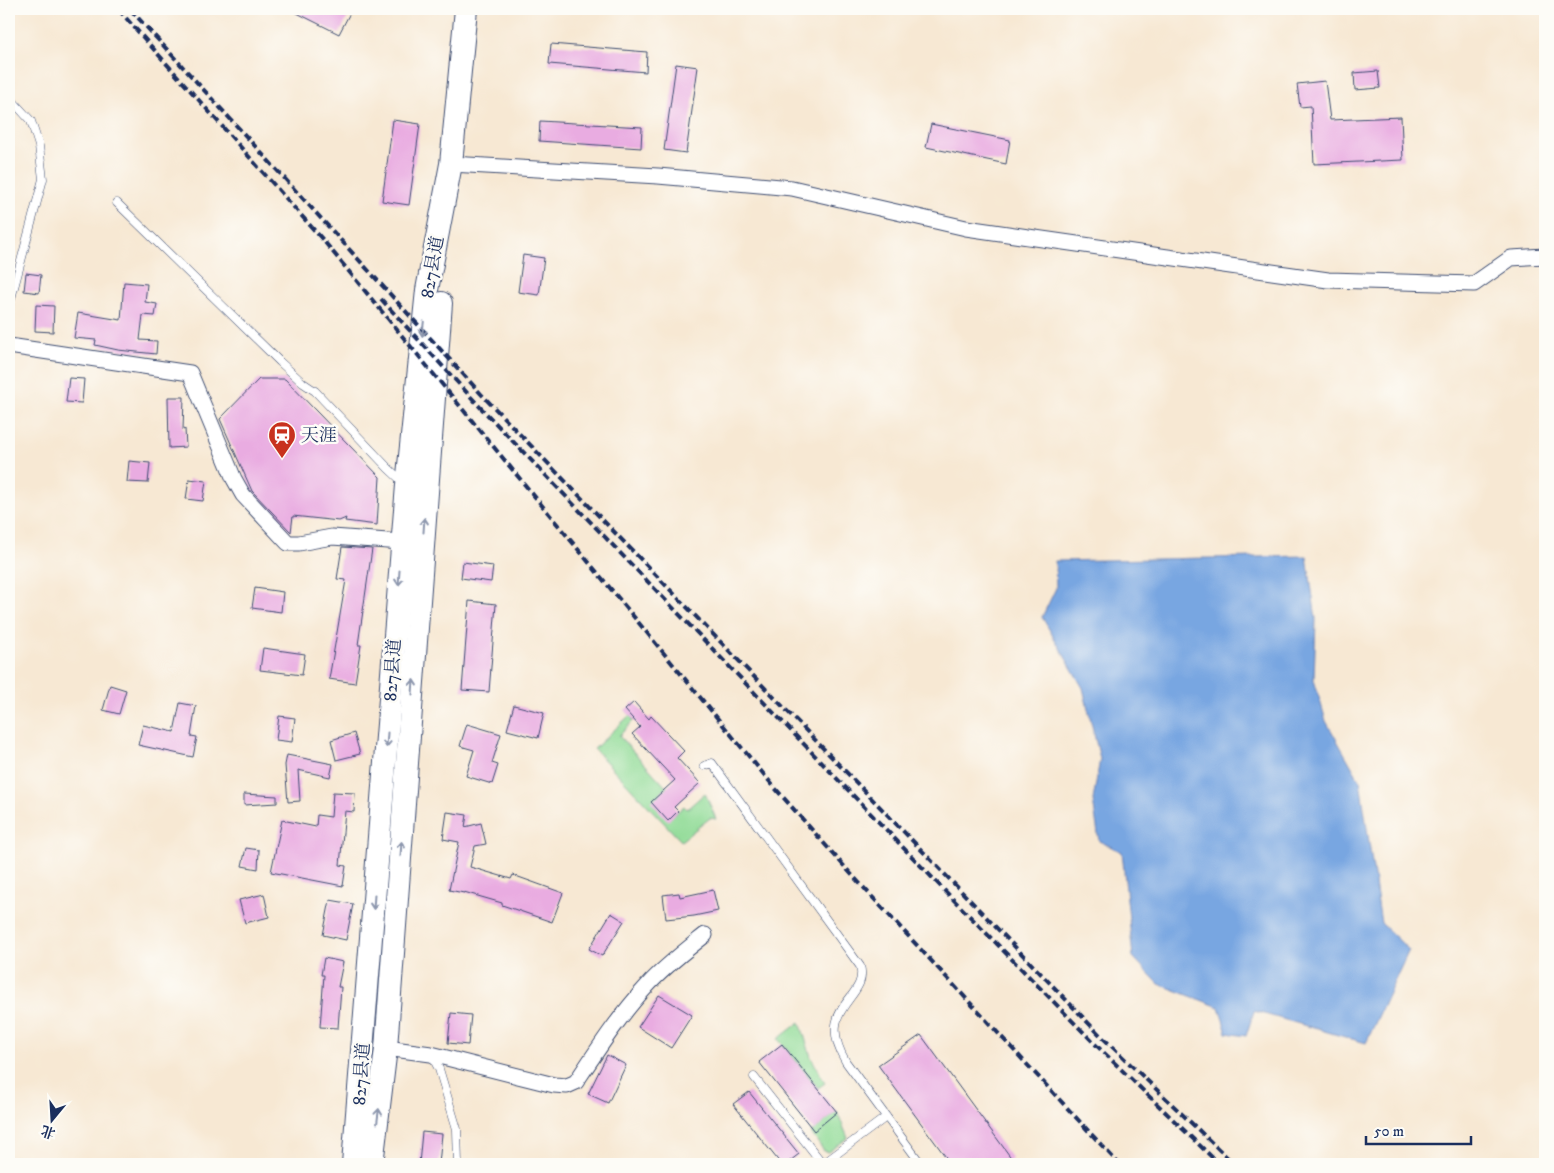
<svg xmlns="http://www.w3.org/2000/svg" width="1554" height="1173" viewBox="0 0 1554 1173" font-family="'IM FELL DW Pica','Noto Serif SC',serif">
<rect width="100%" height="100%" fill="#fdfcf7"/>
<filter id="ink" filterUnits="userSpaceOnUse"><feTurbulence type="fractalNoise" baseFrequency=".02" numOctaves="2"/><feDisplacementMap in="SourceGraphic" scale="10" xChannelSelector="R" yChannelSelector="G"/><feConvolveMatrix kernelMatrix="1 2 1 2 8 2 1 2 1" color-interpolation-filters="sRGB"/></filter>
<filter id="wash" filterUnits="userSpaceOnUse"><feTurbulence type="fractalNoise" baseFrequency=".0096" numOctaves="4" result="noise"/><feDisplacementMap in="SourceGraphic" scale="20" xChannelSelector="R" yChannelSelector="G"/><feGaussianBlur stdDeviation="1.12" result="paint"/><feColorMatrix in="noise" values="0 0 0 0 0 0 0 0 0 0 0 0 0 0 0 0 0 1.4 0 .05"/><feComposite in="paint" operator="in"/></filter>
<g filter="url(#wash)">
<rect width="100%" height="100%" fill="#f7e8d3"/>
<g fill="#91db97" stroke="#56857a">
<polygon points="630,715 634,720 619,736 678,800 673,805 668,820 684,806 687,809 705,793 716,819 710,818 681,841 594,749"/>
<polygon points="800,1022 811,1057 825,1083 818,1088 778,1039"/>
<polygon points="837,1112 848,1138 828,1152 824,1151 811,1133"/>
</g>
<polygon fill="#78a6e1" stroke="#4a6aa0" points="1307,556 1316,619 1314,680 1326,721 1360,781 1381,923 1409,950 1366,1043 1254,1011 1246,1036 1227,1033 1219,1007 1159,984 1133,957 1122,852 1099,841 1093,800 1100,759 1083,688 1042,617 1056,588 1055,561"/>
<g id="blocks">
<g fill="#e9ace1">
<polygon points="289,9 352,9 339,34"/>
<polygon points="551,44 647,52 646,72 549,64"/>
<polygon points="676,64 698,67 686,153 664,150"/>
<polygon points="1378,71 1380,88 1355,90 1354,73"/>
<polygon points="1325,81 1330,120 1401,117 1403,160 1314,164 1311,106 1300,107 1297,84"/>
<polygon points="393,120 420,124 409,205 382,201"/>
<polygon points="540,121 642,127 641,148 539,141"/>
<polygon points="931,124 1010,140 1006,164 926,147"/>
<polygon points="523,255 544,258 539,295 518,292"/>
<polygon points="26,273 41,275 39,293 24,291"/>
<polygon points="124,282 147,284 145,302 157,304 155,316 143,315 140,340 157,341 156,354 118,350 95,345 96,340 74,338 78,313 121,320"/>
<polygon points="36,305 54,306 53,332 35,331"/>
<polygon points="69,378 84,379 82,403 66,402"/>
<polygon points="259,379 285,379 380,477 377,525 345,521 346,518 339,521 293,516 291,532 252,491 220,419"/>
<polygon points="168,397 184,397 183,430 185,429 186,447 169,448"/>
<polygon points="129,461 150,463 148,483 127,482"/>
<polygon points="189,479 206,481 203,501 186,499"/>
<polygon points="342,547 372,549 358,645 361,645 355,683 329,679 346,580 337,579"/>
<polygon points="463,562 493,566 491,582 461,578"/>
<polygon points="255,588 283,592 281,612 252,608"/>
<polygon points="469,601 496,604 489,692 462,690"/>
<polygon points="263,648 305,654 302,675 260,670"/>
<polygon points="110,685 126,690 119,714 103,710"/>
<polygon points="634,702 649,719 651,716 684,751 677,758 700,783 674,807 678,811 668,821 651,802 675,780 632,734 640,727 625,710"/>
<polygon points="180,703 196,706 191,736 197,737 193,757 138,745 143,725 174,732"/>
<polygon points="514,705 544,713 538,738 507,730"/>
<polygon points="279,716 295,718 292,742 276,740"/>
<polygon points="467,724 501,734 492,763 498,765 492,784 466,776 474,750 460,746"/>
<polygon points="354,733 360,754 336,760 331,740"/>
<polygon points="287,755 333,764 330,777 298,770 300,801 288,802 285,765"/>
<polygon points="333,792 355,793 354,812 345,811 340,865 346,866 343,886 271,872 282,820 316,827 317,815 331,817"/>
<polygon points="244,794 277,796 277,803 244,805"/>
<polygon points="447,812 467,815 465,827 481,823 486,844 475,846 470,867 511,879 513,875 563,893 552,922 502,905 502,903 464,892 464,893 449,890 459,842 443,839"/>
<polygon points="246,848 259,850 258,869 242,866"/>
<polygon points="713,890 718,911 694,916 666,919 663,895 679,893 680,897"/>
<polygon points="264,894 269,917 245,923 239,900"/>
<polygon points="330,900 353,904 346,940 323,935"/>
<polygon points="611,913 624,921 602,956 589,949"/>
<polygon points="324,958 343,962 338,987 341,987 338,1028 320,1027 324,975 321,975"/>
<polygon points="659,995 692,1015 671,1048 638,1027"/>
<polygon points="451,1013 471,1015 468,1045 448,1043"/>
<polygon points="921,1035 1012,1159 1005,1164 951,1164 878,1065"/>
<polygon points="782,1044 837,1112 814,1131 759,1062"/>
<polygon points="607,1055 626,1065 608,1103 588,1094"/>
<polygon points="749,1092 799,1154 786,1164 781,1164 733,1104"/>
<polygon points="422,1132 442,1134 439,1164 419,1164"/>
</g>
</g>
</g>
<g filter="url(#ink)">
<use href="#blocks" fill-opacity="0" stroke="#3c4b70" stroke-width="1"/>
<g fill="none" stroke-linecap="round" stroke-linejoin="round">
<g stroke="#3c4b70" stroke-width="9">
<g id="lane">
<polyline points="9,97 31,121 39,146 43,179 9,306"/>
<polyline points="117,203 280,362 303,383 315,391 388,468 403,482"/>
<path d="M704,766L712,763L860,966C870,999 813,1006 846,1062L921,1164"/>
<polyline points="432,1056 439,1069 457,1129 458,1164"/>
<polyline points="754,1077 823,1164"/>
<polyline points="823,1164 886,1117"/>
</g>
</g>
<g stroke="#3c4b70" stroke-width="17">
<g id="street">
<polyline points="451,164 658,176 792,188 966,228 1328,280 1474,284 1511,258 1545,256"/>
<polyline points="9,346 190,373 234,479 243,495 288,543 299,543 332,537 402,542"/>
<path d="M386,1048L431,1054L554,1085L567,1086L576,1082C598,1049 620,1015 647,986C664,967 685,951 705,935"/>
</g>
</g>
<g stroke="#3c4b70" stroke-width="24">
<g id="secondary">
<polyline points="353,1164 407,485 427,290 451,164 466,9"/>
<polyline points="372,1164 386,1048 441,303"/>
</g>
</g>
<use href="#lane" stroke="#fff" stroke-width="8"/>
<use href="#street" stroke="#fff" stroke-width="15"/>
<use href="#secondary" stroke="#fff" stroke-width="22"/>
<g stroke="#1b2f5e" stroke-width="4" stroke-dasharray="8 4" stroke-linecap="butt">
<polyline points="118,9 323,240 775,788 852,875 1119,1164"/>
<polyline points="130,9 483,396 1102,1037 1234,1164"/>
<polyline points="381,299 481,408 945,891 1095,1044 1219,1164"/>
</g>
</g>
<defs><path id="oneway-shaft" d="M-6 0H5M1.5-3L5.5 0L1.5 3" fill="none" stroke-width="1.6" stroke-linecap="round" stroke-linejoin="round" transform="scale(1.25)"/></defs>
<g stroke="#8d97ae">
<use href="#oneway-shaft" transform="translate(423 329) rotate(96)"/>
<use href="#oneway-shaft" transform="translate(424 525) rotate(-86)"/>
<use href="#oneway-shaft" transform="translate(399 578) rotate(94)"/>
<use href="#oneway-shaft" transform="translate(413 687) rotate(-86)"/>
<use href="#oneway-shaft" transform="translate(387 740) rotate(94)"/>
<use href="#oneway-shaft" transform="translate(401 849) rotate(-86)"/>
<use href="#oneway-shaft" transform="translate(374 902) rotate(94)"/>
<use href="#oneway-shaft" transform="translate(378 1116) rotate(-83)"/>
</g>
</g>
<defs>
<g id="station-pin" transform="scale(1.4375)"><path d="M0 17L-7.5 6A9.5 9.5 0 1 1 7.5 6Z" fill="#c8321e" stroke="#fdfcf7"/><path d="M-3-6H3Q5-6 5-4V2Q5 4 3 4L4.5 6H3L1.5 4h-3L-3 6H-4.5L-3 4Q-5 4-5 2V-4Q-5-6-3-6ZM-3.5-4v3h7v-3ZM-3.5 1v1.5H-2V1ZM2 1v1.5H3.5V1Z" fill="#fff"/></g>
</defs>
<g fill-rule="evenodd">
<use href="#station-pin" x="282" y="435"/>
</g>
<g text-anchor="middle" stroke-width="5" stroke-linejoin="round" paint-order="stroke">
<g font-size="18" fill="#1b2f5e" stroke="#fdfcf7">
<text transform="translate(432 267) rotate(-80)" y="6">827县道</text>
<text transform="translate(392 670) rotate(-86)" y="6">827县道</text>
<text transform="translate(361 1074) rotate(-86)" y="6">827县道</text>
</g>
<g font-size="18" fill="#1b2f5e" stroke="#fdfcf7" text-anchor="start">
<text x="301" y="441">天涯</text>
</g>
</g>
<rect width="1554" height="1173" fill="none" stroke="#fdfcf7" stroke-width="30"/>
<g transform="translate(52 1120) rotate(198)" stroke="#fdfcf7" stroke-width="4" paint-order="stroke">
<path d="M0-4L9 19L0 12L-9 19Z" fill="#1b2f5e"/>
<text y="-8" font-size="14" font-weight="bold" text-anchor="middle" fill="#1b2f5e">北</text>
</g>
<path d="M1366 1136v8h105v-8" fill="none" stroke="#1b2f5e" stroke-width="2.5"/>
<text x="1374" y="1136" font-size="15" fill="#1b2f5e" stroke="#fdfcf7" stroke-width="4" paint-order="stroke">50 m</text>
</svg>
